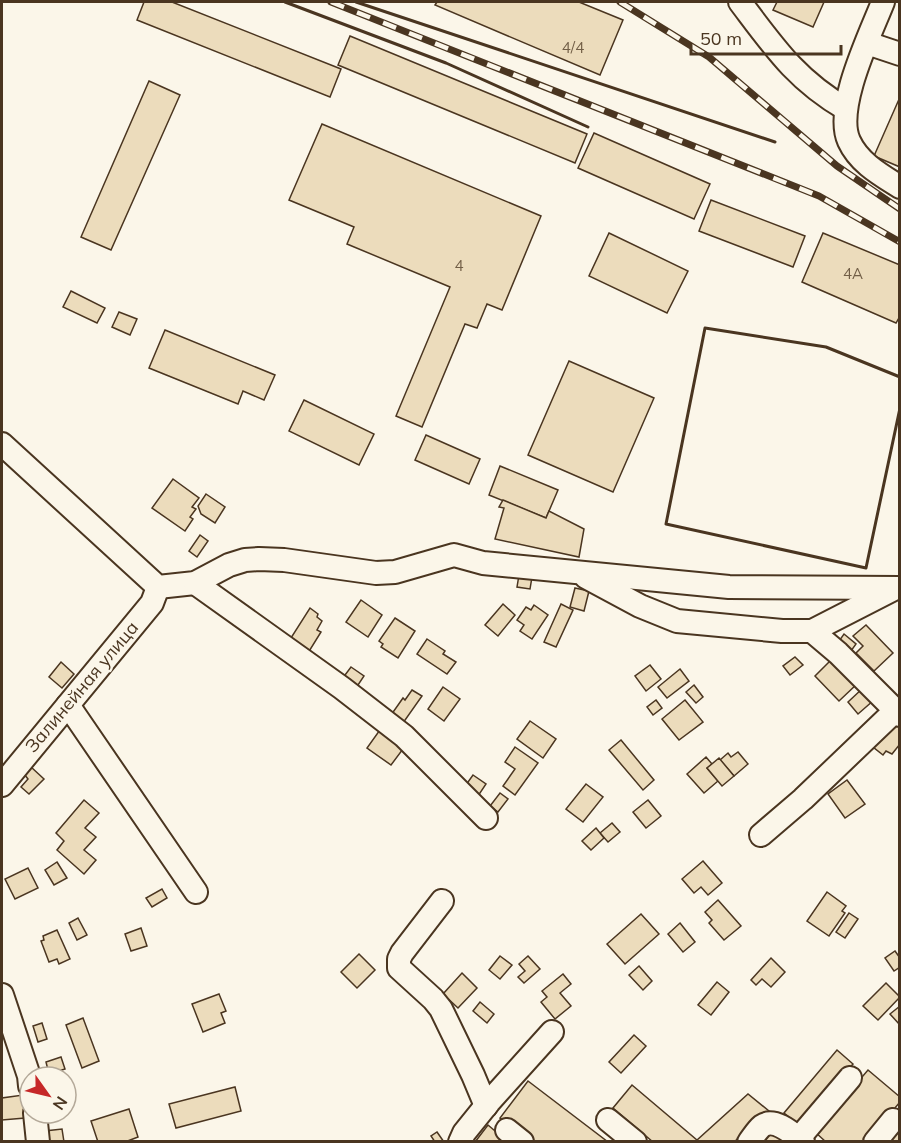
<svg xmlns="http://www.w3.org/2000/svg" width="901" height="1143" viewBox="0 0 901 1143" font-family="Mulish,sans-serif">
<rect width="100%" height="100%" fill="#fbf6e9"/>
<g fill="#ecdcbc" stroke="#4a3520" stroke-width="1.5">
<polygon points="144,2 172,2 341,69 330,97 137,20"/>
<polygon points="437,2 579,2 623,20 600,75 435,5"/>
<polygon points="777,2 824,2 813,27 773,10"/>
<polygon points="350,36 587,134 575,163 338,65"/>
<polygon points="149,81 180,95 111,250 81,237"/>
<polygon points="900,97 900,167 874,156"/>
<polygon points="322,124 541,216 502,310 487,304 477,328 465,324 422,427 396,416 450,287 347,244 354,227 289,200"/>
<polygon points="594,133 710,184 694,219 578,168"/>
<polygon points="711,200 805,236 793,267 699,231"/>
<polygon points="609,233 688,271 667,313 589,276"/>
<polygon points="823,233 900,265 900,316 896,323 802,282"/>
<polygon points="71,291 105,308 97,323 63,307"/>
<polygon points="119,312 137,319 130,335 112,327"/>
<polygon points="165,330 275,375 264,400 243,391 238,404 149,368"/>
<polygon points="569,361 654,398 613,492 528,455"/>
<polygon points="304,400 374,434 359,465 289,431"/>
<polygon points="426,435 480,459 469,484 415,460"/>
<polygon points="500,466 558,490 546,518 489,495"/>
<polygon points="173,479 199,498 192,507 196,509 190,517 193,519 185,531 152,508"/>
<polygon points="206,494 225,507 215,523 201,514 198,506"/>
<polygon points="503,500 546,518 549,511 584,529 579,557 495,539 504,508 499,507"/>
<polygon points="200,535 208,541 197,557 189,551"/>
<polygon points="519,575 532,577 530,589 517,587"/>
<polygon points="575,588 589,591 584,611 570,607"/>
<polygon points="361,600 382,615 368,637 346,622"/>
<polygon points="503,604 515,615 498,636 485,625"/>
<polygon points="561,604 573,610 556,647 544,642"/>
<polygon points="534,605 548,615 532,639 520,631 524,625 517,620 526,607 531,610"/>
<polygon points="310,608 318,614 317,617 322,621 317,630 321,632 308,653 289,641"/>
<polygon points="395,618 415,631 398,658 381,647 383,644 379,641"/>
<polygon points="866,625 893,653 874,671 856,653 863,646 853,636"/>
<polygon points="844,634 856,644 851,651 839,641"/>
<polygon points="427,639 445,651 443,654 456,662 447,674 417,654"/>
<polygon points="795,657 803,665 790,675 783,666"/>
<polygon points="833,658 858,683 839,701 815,676"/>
<polygon points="61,662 74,674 62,688 49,677"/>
<polygon points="650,665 661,679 646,691 635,676"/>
<polygon points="351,667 364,676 356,688 342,679"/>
<polygon points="680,669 689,681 667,698 658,687"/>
<polygon points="694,685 703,697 696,703 686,692"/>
<polygon points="443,687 460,699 444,721 428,709"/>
<polygon points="863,688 874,700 858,714 848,702"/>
<polygon points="412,690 422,696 403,723 391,715 403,698 405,700"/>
<polygon points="656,700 662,708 653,715 647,707"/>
<polygon points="685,700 703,722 679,740 662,719"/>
<polygon points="893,720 900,724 900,744 892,754 886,751 883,755 873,747"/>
<polygon points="530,721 556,739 543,758 517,739"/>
<polygon points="382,727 406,745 391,765 367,748"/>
<polygon points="621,740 654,780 643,790 609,750"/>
<polygon points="515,747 538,763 515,795 503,786 515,769 505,762"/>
<polygon points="738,752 748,764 734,776 720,760 728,753 731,757"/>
<polygon points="706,757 712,764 707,768 718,781 704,793 687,774"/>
<polygon points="719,758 734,776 722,786 707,768"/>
<polygon points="31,767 44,779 29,794 21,787 28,779 24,774"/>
<polygon points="473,775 486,784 476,799 463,789"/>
<polygon points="847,780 865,804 845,818 828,794"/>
<polygon points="586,784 603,797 583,822 566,809"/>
<polygon points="500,793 508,799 498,812 490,806"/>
<polygon points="84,800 99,813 85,828 96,837 84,850 96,860 84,874 57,850 64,841 56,833"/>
<polygon points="648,800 661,816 646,828 633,812"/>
<polygon points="612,823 620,832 608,842 600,833"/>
<polygon points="596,828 604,838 591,850 582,841"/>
<polygon points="703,861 722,883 708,895 701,887 694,893 682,879"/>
<polygon points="57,862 67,878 54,885 45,870"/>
<polygon points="28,868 38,888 15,899 5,879"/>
<polygon points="162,889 167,898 152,907 146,898"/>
<polygon points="827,892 846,906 842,911 845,913 829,936 807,921"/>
<polygon points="718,900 741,926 724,940 709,923 712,920 705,912"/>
<polygon points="849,913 858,919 845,938 836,932"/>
<polygon points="641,914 659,934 625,964 607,944"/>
<polygon points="78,918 87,935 77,940 69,923"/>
<polygon points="680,923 695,942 683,952 668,934"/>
<polygon points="141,928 147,946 131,951 125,934"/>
<polygon points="57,930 70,959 59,964 57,959 49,962 41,941 44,940 43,936"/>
<polygon points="895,951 900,958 900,967 894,971 885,958"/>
<polygon points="359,954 375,970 357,988 341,972"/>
<polygon points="500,956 512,965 500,979 489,970"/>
<polygon points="528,956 540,969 524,983 518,977 525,971 519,964"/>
<polygon points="771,958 785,972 771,987 762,979 756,985 751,980"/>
<polygon points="639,966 652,981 643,990 629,975"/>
<polygon points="462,973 477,988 458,1008 443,994"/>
<polygon points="563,974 571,984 560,993 571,1006 555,1019 541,1002 547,997 542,991"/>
<polygon points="717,982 729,992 711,1015 698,1005"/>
<polygon points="886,983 900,997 878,1020 863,1006"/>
<polygon points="219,994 226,1011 221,1013 225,1023 203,1032 192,1004"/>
<polygon points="480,1002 494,1014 487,1023 473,1011"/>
<polygon points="900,1006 900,1025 890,1014"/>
<polygon points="83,1018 99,1061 82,1068 66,1025"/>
<polygon points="42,1023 47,1039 38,1042 33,1026"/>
<polygon points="634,1035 646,1046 621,1073 609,1062"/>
<polygon points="837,1050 853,1064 800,1126 784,1113"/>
<polygon points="61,1057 65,1069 49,1074 46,1062"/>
<polygon points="868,1070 900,1097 900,1102 866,1142 826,1142 815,1132"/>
<polygon points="528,1081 608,1142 532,1142 500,1118"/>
<polygon points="632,1085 697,1140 748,1094 769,1111 734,1142 653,1142 613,1108"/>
<polygon points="235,1087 241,1111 176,1128 169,1104"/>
<polygon points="23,1095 25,1118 2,1120 2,1098"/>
<polygon points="129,1109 138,1137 125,1142 98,1142 91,1121"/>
<polygon points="488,1125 508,1142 475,1142"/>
<polygon points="62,1129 64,1142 47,1142 45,1131"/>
<polygon points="900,1129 900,1142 889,1142"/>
<polygon points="437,1132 444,1142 435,1142 431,1136"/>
<polygon points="771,1132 784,1142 764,1142"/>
</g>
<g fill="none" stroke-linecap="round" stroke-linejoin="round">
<g stroke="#4a3520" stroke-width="26">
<g id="minor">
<path d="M740,2C774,47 796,80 846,109"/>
<path d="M883,2C870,35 834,108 849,141C859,163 881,175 900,187"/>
<polyline points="867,43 900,54"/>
<polyline points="2,444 158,587 195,583 229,565 245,560 259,559 284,560 376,573 395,572 454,555 483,563 729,587 900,588"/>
<polyline points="586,577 640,606 677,621 782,631 812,631 892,590"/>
<polyline points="195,583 342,688 404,736 486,818"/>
<polyline points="812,631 838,653 900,715"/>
<polyline points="68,705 196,892"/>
<polyline points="2,785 152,603 158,587"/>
<polyline points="761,835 803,799 895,711"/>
<polyline points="442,901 402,953 399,959 399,968 433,999 441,1009 473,1075 486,1106"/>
<polyline points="2,995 29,1076 30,1086"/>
<polyline points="35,1113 38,1142"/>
<polyline points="608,1120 635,1142"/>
<polyline points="507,1130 522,1142"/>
<polyline points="799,1138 850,1078"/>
<polyline points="460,1142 464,1133 489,1102 552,1032"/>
<path d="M749,1142C753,1137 757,1130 762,1126C775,1117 793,1134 803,1142"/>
<polyline points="875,1142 893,1120"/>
</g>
</g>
<use href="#minor" stroke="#fbf6e9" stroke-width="22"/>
<g stroke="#4a3520" stroke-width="7">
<g id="rail">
<polyline points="331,2 819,196 900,242"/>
<polyline points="620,2 709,57 837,166 900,209"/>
</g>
</g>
<use href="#rail" stroke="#fbf6e9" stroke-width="4.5" stroke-dasharray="14" stroke-linecap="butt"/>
<g stroke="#4a3520" stroke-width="3">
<polyline points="285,2 446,63 588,127"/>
<polyline points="356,2 775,142"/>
<polyline points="900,377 826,347 705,328 666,524 866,568 900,408"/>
</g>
</g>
<g text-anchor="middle" stroke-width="4.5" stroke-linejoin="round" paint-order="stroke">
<g font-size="15" fill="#725f47">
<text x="573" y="53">4/4</text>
<text x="459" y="271">4</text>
<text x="853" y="279">4А</text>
</g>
<g font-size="18" fill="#4a3520" stroke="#fbf6e9">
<text transform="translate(82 687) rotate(-50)" y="6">Залинейная улица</text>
</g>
</g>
<rect width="901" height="1143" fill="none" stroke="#4a3520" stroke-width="6"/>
<g transform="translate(48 1095) rotate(124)"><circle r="28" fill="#fbf6e9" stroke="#b4a999" stroke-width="1.5"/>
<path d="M0-4.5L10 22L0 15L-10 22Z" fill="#c62828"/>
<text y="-9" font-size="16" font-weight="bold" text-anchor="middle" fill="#4a3520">N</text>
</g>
<path d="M691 45v9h150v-9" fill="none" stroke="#4a3520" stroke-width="3"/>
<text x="700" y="45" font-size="18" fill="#4a3520" stroke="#fbf6e9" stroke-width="4.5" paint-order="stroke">50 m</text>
</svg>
